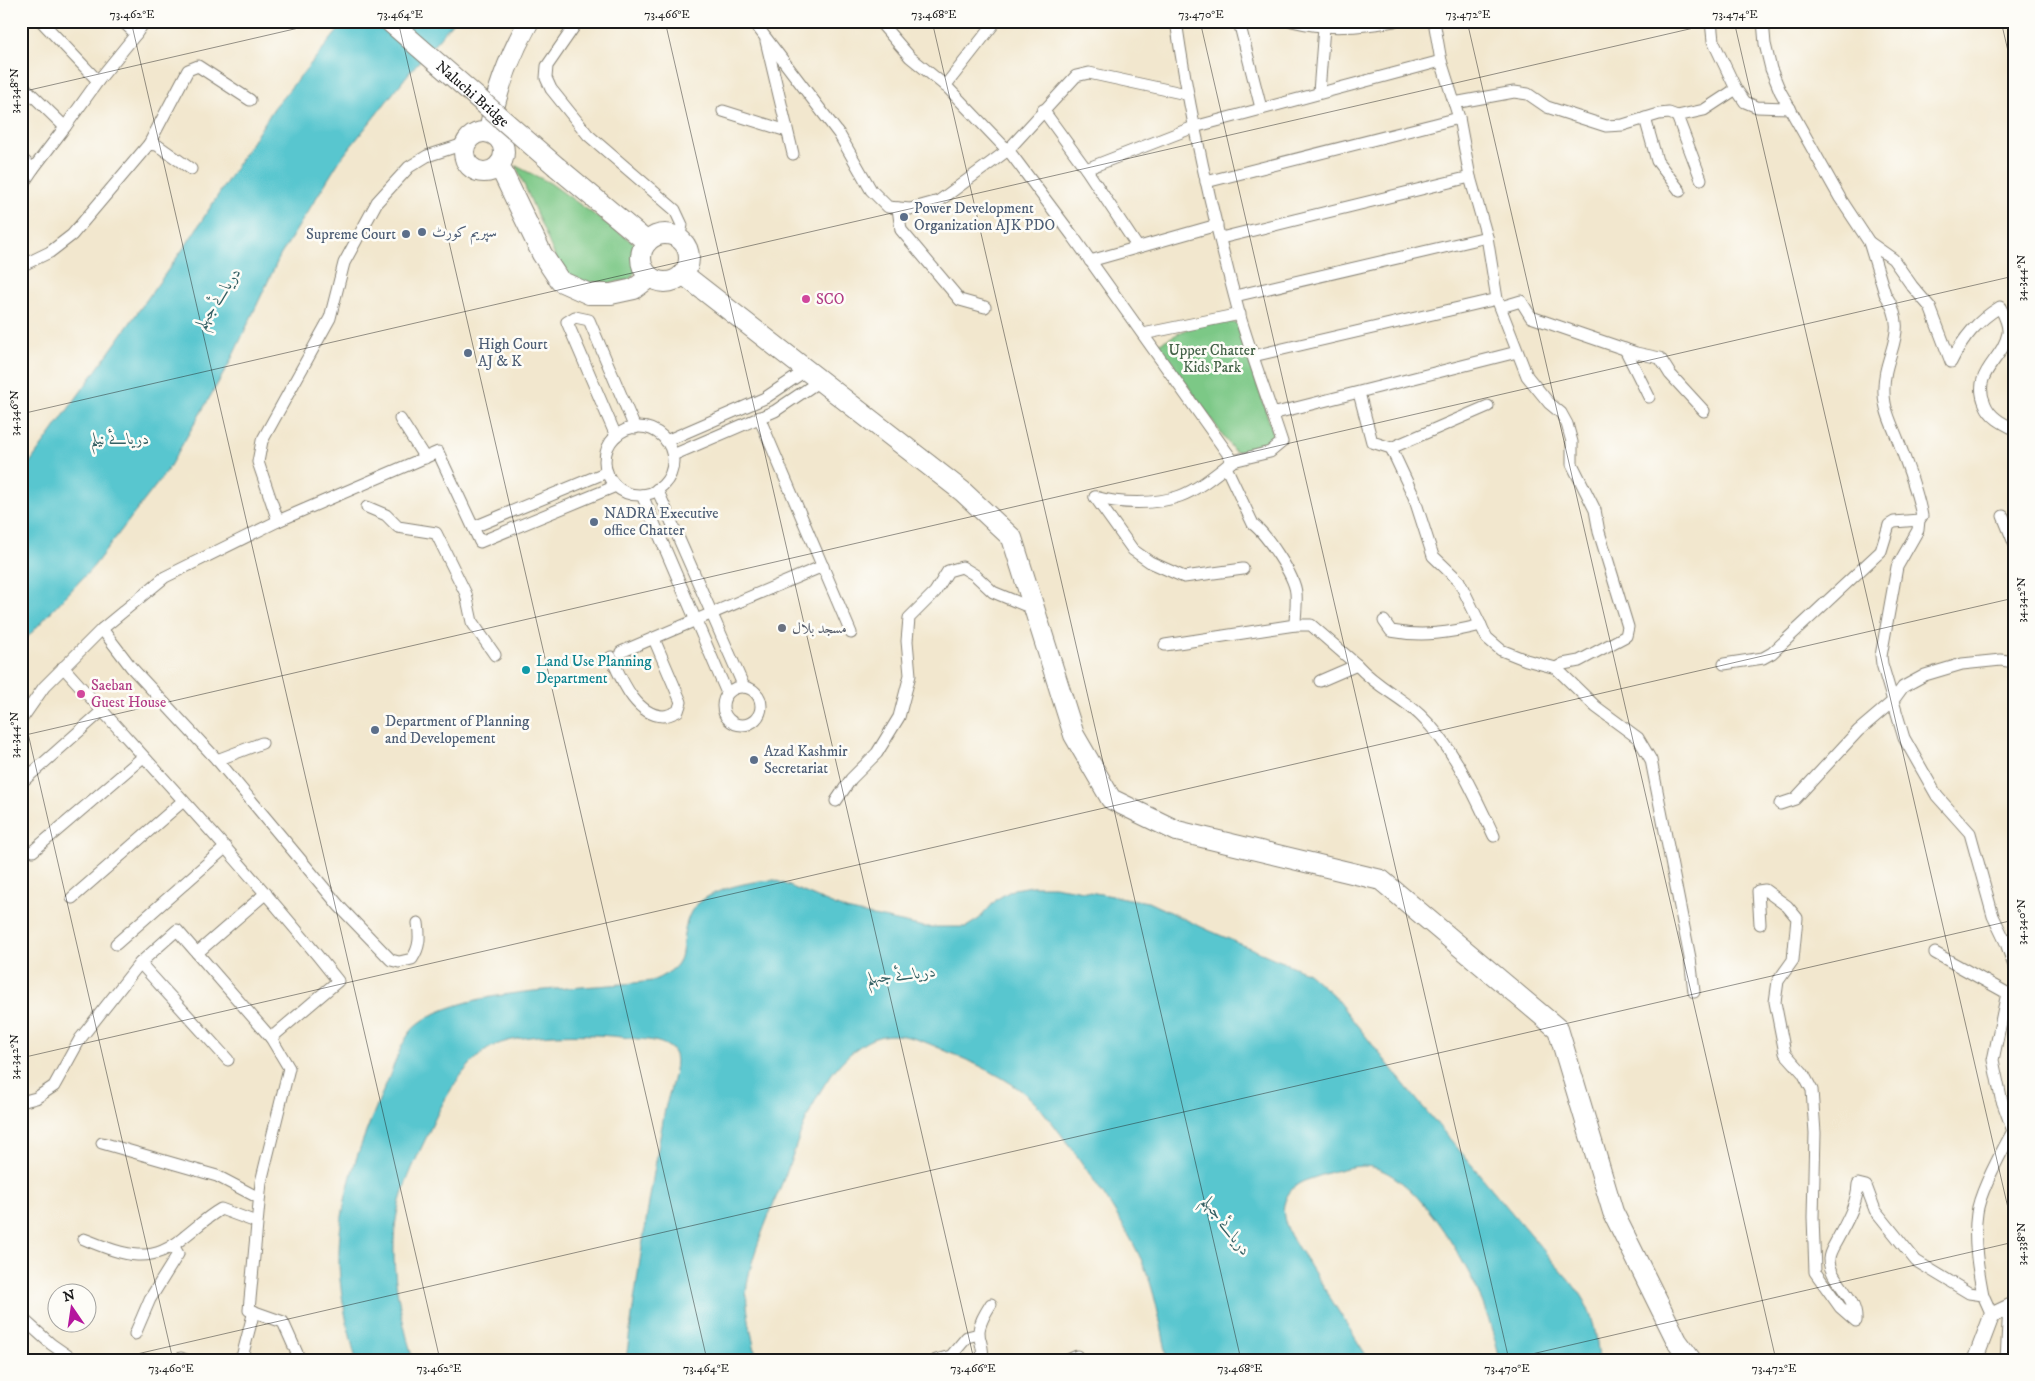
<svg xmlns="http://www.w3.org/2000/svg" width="2035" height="1381" viewBox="0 0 2035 1381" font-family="'IM FELL DW Pica',Amiri,serif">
<rect width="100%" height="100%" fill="#fdfcf7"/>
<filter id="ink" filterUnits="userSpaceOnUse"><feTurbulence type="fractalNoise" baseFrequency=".02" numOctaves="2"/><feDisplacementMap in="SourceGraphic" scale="10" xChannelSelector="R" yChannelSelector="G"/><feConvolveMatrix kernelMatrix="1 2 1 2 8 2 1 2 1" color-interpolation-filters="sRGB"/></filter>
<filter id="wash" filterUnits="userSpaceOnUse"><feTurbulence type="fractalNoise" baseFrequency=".0096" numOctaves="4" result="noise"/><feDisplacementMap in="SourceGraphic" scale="20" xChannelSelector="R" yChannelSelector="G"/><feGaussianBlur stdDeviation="1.12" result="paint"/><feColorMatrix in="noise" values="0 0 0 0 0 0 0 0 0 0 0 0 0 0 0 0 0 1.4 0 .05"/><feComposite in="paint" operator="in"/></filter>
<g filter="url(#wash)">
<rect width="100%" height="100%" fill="#f2e7ce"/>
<g fill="#7cc886" stroke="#4c7251">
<polygon points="516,166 550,183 649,254 629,280 603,284 577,282 560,268"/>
<path d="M1229,321L1237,324L1275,439C1262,450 1250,454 1234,451L1158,344L1195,325Z"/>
</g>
<g fill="#59c6cf" stroke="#3a7176">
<polygon points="346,21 454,21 409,73 340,160 280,256 229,364 167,471 93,567 21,644 21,475 188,242 274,108"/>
<path d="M775,880L846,910L924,927H966L979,919L997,899L1014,889L1031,886H1054L1148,902L1208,930L1308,973L1333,995L1407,1088L1555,1264C1586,1297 1595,1314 1599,1360H1500C1494,1335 1486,1308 1475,1285C1457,1248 1409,1165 1362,1166C1344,1167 1325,1174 1307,1180C1291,1185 1281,1200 1284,1217C1286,1233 1300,1250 1309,1264C1329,1296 1349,1328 1369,1360H1168C1161,1328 1155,1288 1141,1259C1124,1223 1100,1189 1077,1156C1062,1136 1048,1115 1030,1098C1007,1077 974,1063 946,1051C919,1039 891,1026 863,1044C821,1071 803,1126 787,1171C774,1204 752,1251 747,1285C744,1303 753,1341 757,1360H626C637,1276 650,1192 665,1109C668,1095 679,1067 675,1055C669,1039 643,1040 629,1038C596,1033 516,1031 488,1049C464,1065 445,1097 433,1123C420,1152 403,1182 397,1214C388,1262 400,1313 413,1360H356C347,1324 338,1289 339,1252C340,1191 363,1137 387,1082C394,1066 400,1045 411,1031C419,1021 435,1013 446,1009C504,987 589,989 652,981C696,962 675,950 689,916C699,890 750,881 775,880Z"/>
</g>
</g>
<g filter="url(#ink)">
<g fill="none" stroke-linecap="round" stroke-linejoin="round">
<g stroke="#878275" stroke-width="13">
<g id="street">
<polyline points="41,21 98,81 65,127"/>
<polyline points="578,21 547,66 546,78 551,89 588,135 675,210 682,225 679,238"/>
<polyline points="753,21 839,134 871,190 888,207 910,209 939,201 1008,150 1076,76 1089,73 1186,94"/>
<path d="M879,21L910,57L948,88L1012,155L1072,235L1233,461C1217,473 1199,489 1180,496C1156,505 1119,504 1095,497"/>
<path d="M1176,21C1190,120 1213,217 1239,313C1252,357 1268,399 1282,442L1270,452L1233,461"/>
<polyline points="1241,21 1240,26 1261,108"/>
<path d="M1292,21C1327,30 1359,27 1394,21"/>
<polyline points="1434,21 1441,61 1459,118 1470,177 1487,237 1497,299 1527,376 1549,403 1561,413 1567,424 1572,442 1572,464 1595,510 1599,532 1628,627 1626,636 1579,661 1563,664 1556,668"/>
<polyline points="1711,21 1713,41 1736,89 1745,102 1757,107 1790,108"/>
<path d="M1763,21L1765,44L1771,69L1780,91L1840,198L1869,242L1893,259L1912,286L1930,307L1951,362C1963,338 1977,321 2000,307C2004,315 2009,324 2008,333C2003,361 1971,372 1985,404C1990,417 2002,423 2014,429"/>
<polyline points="136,34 145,21"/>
<polyline points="766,41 793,154"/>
<polyline points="98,81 136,34 122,21"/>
<polyline points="21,84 65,127 33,169 21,158"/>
<polyline points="945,86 996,21"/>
<polyline points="1319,92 1324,27"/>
<polyline points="1454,103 1514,92 1528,94 1547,107 1606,126 1623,125 1659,114 1669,113 1677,116 1704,110 1736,89"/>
<polyline points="1043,110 1086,169 1137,246"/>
<polyline points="723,111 787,131"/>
<polyline points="1677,116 1701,179"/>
<polyline points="1645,118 1657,161 1680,191"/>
<polyline points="149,144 188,70 198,66 250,100"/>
<polyline points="1086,169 1194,127 1441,61"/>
<polyline points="1206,182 1459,118"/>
<polyline points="21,187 33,169"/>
<polyline points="898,208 901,230 960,300 985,307"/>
<polyline points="1221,238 1470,177"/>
<polyline points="1090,261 1217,225"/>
<polyline points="21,266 50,252 72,235 149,144 157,145 191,169"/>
<polyline points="1235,296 1487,237"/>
<polyline points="1501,307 1521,301 1531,317 1636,353 1660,358 1670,374 1704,411"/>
<polyline points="1143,334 1240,314"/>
<polyline points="1625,349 1649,397"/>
<polyline points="1253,356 1497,299"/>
<polyline points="1359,393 1372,442 1391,448 1488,406"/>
<polyline points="1272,414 1517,352"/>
<polyline points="759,417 851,633"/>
<polyline points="400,419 425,458"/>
<circle cx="639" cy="461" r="34"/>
<polyline points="616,436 567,322 575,317 589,320 635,428"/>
<polyline points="666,441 765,398 808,369"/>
<polyline points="1391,448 1414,497 1433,556 1459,581 1487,638 1501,650 1526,660 1556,668 1596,707 1638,738 1651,760 1690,958 1694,992"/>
<polyline points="673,455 775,411 821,380"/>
<polyline points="657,489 744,687"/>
<polyline points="642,495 727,693"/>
<polyline points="1095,497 1133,550 1150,562 1184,577 1243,569"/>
<polyline points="367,507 386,515 398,527 436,533 466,594 472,622 495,655"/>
<polyline points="2003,516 2014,543"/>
<polyline points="1919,520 1918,530 1897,567 1881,656 1882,664 1904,738 1937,796 1970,833 1993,916 2006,943 2014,966"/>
<polyline points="278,521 258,462 262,441 330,318 344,263 377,202 409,167 427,156 467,143"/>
<polyline points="474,527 607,472"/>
<path d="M1384,621L1391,631C1422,637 1450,633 1481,625"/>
<polyline points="1295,625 1311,625 1357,665"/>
<path d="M102,629L131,667L219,762L340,907L391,960L399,962L412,959C420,947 420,937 418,923"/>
<path d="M1165,645L1295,625C1295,615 1297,603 1296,593C1295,576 1266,534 1253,524L1226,467"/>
<polyline points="621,652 823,566"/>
<path d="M611,657C621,678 635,715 663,716C668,716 674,713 678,711L681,702L654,639"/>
<path d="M1724,664L1763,658L1772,653L1881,551L1889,525L1894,522L1919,520L1922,516C1917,489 1907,465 1898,440C1892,425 1884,409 1884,393C1882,353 1912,333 1885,294L1869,242"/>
<path d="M63,667C156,771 251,872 338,981L271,1038L289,1068L261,1182L249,1310L283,1322L300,1360"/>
<path d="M1320,681L1357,665C1378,688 1400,696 1420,715C1454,747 1474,794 1494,836"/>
<circle cx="742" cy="706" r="19"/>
<polyline points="21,720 44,687 102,629 165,577 278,521 438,452 480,542 616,486"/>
<polyline points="217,760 262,743"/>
<polyline points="21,783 102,711"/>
<polyline points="836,801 851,779 877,753 899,717 910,675 907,641 909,618 935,592 948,571 962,567 975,575 993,592 1034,609"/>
<polyline points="1780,804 1795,799 1858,731 1892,702 1903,687 1925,675 1962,664 2001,660 2014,662"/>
<polyline points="33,851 143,757"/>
<polyline points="72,898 183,801"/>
<path d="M1760,924L1758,891L1765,890L1787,906L1797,918L1793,960L1778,981L1775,1002L1785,1053L1803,1073L1812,1090L1815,1133L1813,1217L1815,1272L1840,1307L1856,1321C1858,1297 1829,1281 1829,1259C1829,1252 1835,1244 1838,1238C1847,1221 1857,1204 1858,1184L1866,1186L1875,1210L1916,1261L1969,1293L1983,1295L1992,1315"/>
<polyline points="116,944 226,847"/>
<polyline points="197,953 266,893"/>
<path d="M1935,953L2007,993L1993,1060L2001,1098L2013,1131C2003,1149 1979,1194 1977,1213C1973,1240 1978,1269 1983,1295"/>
<polyline points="228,1060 140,963 177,930 271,1038"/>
<polyline points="21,1102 36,1098 54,1086 80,1039 140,963"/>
<polyline points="102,1143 217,1176 259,1198"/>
<path d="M84,1239C122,1254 150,1267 184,1237C197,1227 207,1217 221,1209L256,1222"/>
<polyline points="21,1317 51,1344 74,1360"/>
<polyline points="135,1334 150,1299 178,1254 173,1245"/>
<polyline points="181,1358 186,1360"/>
<polyline points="237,1360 242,1357 254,1311"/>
<polyline points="936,1360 951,1356 967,1337 979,1334"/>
<path d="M982,1360C984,1349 981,1345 979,1335C978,1324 986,1312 991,1304"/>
<polyline points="1068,1360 1077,1356"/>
</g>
</g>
<g stroke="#878275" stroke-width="17">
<polyline id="secondary" points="1975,1360 1992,1315 2011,1306 2008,1360"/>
</g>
<g stroke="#878275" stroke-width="22">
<g id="highway">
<path d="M490,126C497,88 510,55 529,21"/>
<circle cx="484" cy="152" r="20"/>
<polyline points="499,165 542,254 560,281 589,294 611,294 634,289 650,277"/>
<polyline points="557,167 647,242"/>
<circle cx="665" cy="258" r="24"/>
<polyline points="683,274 962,491 1012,538 1074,735 1111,799 1177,831 1381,880 1558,1029 1613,1212 1677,1341 1691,1360"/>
</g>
</g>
<use href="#street" stroke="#fff" stroke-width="11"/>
<use href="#secondary" stroke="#fff" stroke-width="15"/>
<use href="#highway" stroke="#fff" stroke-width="20"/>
<g stroke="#878275" stroke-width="22" stroke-linecap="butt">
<g id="highway-bridge">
<path id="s1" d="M389,21L557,167"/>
</g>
</g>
<use href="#highway-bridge" stroke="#fff" stroke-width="20"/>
</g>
</g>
<path fill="none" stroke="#1c1c1c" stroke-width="1" stroke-opacity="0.45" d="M131,21L440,1360M398,21L707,1360M665,21L974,1360M932,21L1241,1360M1200,21L1509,1360M1467,21L1776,1360M1734,21L2014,1234M2001,21L2014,77M21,92L329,21M21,414L1724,21M21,703L173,1360M21,736L2014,276M21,1058L2014,598M111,1360L2014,920M1506,1360L2014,1242"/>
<g fill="#5c6f8a" stroke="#fdfcf7" stroke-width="2">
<circle cx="904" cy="217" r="5"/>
<circle cx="422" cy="232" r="5"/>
<circle cx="406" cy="234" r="5"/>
<circle cx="468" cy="353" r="5"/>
<circle cx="594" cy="522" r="5"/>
<circle cx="375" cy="730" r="5"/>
<circle cx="754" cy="760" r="5"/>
</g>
<g fill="#d1479c" stroke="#fdfcf7" stroke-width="2">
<circle cx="806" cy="299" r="5"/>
<circle cx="81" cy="694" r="5"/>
</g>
<circle fill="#6b7280" stroke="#fdfcf7" stroke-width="2" cx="782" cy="628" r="5"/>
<circle fill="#0f9aa8" stroke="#fdfcf7" stroke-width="2" cx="526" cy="670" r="5"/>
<g text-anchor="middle" stroke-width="5" stroke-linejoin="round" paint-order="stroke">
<g font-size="15" fill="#1c1c1c" stroke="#fdfcf7">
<text dy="5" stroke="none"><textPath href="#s1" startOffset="111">Naluchi Bridge</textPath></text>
</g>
<g font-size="15" fill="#4e5e75" stroke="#fdfcf7" text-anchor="start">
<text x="914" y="213">Power Development<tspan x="914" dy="17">Organization AJK PDO</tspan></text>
<text x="432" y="237">سپریم کورٹ</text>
<text x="396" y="239" text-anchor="end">Supreme Court</text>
<text x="478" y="349">High Court<tspan x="478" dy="17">AJ &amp; K</tspan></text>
<text x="604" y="518">NADRA Executive<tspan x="604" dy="17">office Chatter</tspan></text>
<text x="385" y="726">Department of Planning<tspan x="385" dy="17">and Developement</tspan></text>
<text x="764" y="756">Azad Kashmir<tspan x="764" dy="17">Secretariat</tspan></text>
</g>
<g font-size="15" fill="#b23c85" stroke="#fdfcf7" text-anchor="start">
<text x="816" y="304">SCO</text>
<text x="91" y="690">Saeban<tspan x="91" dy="17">Guest House</tspan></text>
</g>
<g font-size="15" fill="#426146" stroke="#fdfcf7">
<text x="1212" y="355">Upper Chatter<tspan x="1212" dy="17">Kids Park</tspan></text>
</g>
<g font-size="15" fill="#5b616d" stroke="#fdfcf7" text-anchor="start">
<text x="792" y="633">مسجد بلال</text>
</g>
<g font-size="15" fill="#0d838f" stroke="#fdfcf7" text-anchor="start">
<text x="536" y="666">Land Use Planning<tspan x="536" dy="17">Department</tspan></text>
</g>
<g font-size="16" font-style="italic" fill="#346064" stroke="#fdfcf7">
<text transform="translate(217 298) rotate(-57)" y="6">دریائے جہلم</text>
<text x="120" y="444">دریائے نیلم</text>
<text transform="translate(901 974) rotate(-6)" y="6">دریائے جہلم</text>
<text transform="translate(1227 1225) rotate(53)" y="6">دریائے جہلم</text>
</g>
</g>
<rect width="2035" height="1381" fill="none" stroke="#fdfcf7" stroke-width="55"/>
<g transform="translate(72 1308) rotate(347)"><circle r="24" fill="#fdfcf7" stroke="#a3a29f"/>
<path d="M0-4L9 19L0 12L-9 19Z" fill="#b5179e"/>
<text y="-8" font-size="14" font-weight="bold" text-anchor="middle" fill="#1c1c1c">N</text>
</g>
<rect x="28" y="28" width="1980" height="1326" fill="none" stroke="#1c1c1c" stroke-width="2"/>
<g font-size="12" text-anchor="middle" fill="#1c1c1c">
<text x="132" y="18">73.462°E</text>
<text x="400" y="18">73.464°E</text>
<text x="667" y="18">73.466°E</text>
<text x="934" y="18">73.468°E</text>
<text x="1201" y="18">73.470°E</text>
<text x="1468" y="18">73.472°E</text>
<text x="1735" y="18">73.474°E</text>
<text transform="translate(14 91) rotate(-90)" y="4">34.348°N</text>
<text transform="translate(2021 278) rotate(-90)" y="4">34.344°N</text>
<text transform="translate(14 413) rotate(-90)" y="4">34.346°N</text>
<text transform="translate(2021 600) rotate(-90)" y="4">34.342°N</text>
<text transform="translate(14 735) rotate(-90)" y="4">34.344°N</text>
<text transform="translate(2021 922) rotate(-90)" y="4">34.340°N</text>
<text transform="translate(14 1057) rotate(-90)" y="4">34.342°N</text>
<text transform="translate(2021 1244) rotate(-90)" y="4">34.338°N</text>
<text x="171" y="1372">73.460°E</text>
<text x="439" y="1372">73.462°E</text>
<text x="706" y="1372">73.464°E</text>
<text x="973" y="1372">73.466°E</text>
<text x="1240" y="1372">73.468°E</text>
<text x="1507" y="1372">73.470°E</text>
<text x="1774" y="1372">73.472°E</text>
</g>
</svg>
